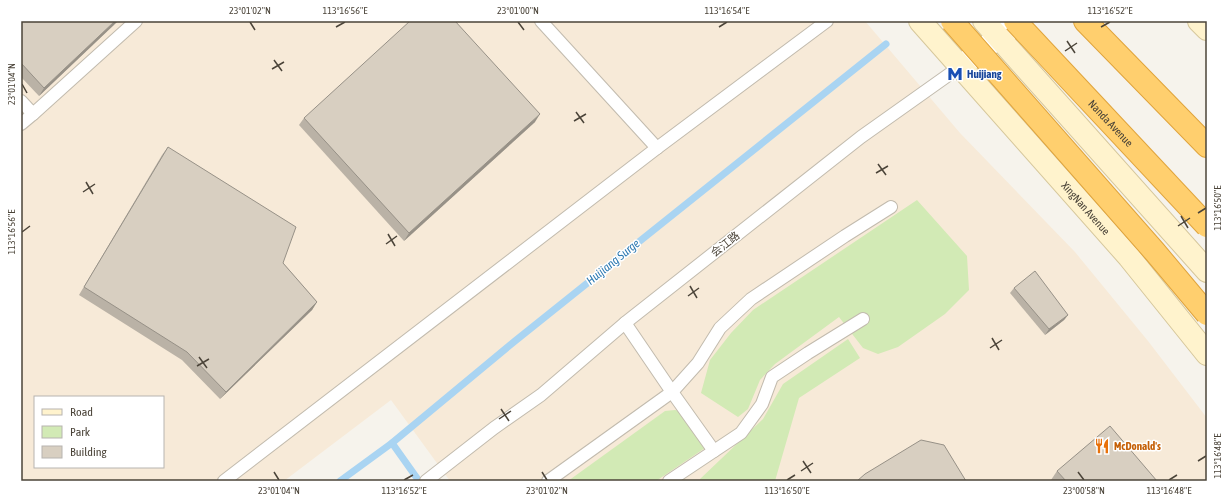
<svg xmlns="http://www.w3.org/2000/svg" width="1228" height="502" viewBox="0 0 1228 502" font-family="'Asap Condensed','Noto Sans SC',sans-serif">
<rect width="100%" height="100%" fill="#f6f3ec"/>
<path fill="#f7ead8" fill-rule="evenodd" d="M21,21H865L960,133L1075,252L1148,341L1207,418V481H450L391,400L284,481H21ZM35,397H163V467H35Z"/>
<g fill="#d2eab5">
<polygon points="917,200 967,256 969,290 945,314 898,347 878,354 863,348 839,317 775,364 760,380 748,409 738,417 701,393 710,360 731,333 753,310"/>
<polygon points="848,339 860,358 799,398 775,481 700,481 700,479 763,419 783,384"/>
<polygon points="675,410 680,411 705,448 656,481 568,481 665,411"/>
</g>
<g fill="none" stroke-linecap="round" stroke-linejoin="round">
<g stroke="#a9d4f2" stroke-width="7">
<polyline points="392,443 419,481"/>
<polyline points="340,481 392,443 515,341 886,44"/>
</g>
<g stroke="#c2bbae" stroke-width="14">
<g id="lane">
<polyline points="541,21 657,148"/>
<polyline points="21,101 33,114 136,21"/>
<polyline points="21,124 33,114"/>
<polyline points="714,451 741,433 762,404 772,377 808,353 863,319"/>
<polyline points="224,481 657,148 827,21"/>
<polyline points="426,481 494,428 541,395 625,323 861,137 961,66"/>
<polyline points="548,481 672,392 625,323"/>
<polyline points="669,481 714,451 672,392 698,363 720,328 751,299 845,236 891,207"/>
</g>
</g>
<g stroke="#c2bbae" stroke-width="24">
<polyline id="street" points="961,66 1020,21"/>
</g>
<g stroke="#d6c79b" stroke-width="24">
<g id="secondary">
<path id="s1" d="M920,21L1129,257L1207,354"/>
<polyline points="984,21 1207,271"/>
<polyline points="1199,21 1207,29"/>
</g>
</g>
<g stroke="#e0a43c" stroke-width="24">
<polyline id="highway" points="1085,21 1207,146"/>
</g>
<use href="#lane" stroke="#fff" stroke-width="12"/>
<use href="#street" stroke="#fff" stroke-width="22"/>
<use href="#secondary" stroke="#fff3cd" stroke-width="22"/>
<use href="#highway" stroke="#ffcf6e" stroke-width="22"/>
<g stroke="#e0a43c" stroke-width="24" stroke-linecap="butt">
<g id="highway-bridge">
<polyline points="952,21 1155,252 1207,314"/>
<path id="s2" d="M1015,21L1207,226"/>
</g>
</g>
<use href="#highway-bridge" stroke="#ffcf6e" stroke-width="22"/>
</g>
<g fill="#bab2a6">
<polygon points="21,21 118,21 39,96 21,77"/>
<polygon points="304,118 535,122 404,241 299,125"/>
<polygon points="168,147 283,263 317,302 312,310 220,399 182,360 79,295 162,155"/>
<polygon points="1014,288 1068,315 1064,320 1045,335 1010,293"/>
<polygon points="1057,471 1157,481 1051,481 1051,480"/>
</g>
<g fill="#979187">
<polygon points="115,21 118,21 39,96 44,88"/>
<polygon points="540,114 535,122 404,241 409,233"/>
<polygon points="317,302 312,310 220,399 226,392"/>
<polygon points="1068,315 1064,320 1045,335 1049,329"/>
</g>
<g fill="#d8cfc1" stroke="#979187">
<polygon points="21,21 115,21 44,88 21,63"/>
<polygon points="410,21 455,21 540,114 409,233 304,118"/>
<polygon points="168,147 296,227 283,263 317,302 226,392 187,352 84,287"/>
<polygon points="1035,271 1068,315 1049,329 1014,288"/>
<polygon points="1110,426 1157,481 1066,481 1057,471"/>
<polygon points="921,440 944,445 966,481 857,481 865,474"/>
</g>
<path fill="none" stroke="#4b4439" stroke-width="1.5" d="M250,22L255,30M518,22L524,30M336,27L345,22M719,27L727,22M1101,27L1110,22M1067,41L1075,53M1065,51L1077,43M274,60L282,71M272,69L284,62M22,84L27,93M576,112L584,123M574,121L586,114M878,164L886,175M876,173L888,166M86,182L93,194M83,192L95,184M1198,213L1206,208M1181,216L1188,228M1178,226L1190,218M22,232L30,226M388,234L395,246M386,244L397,236M690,286L697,298M688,296L699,288M992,338L999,350M990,348L1002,340M199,357L207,368M197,366L209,359M501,409L509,421M499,419L511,411M803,461L811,473M1198,461L1206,456M801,471L813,463M274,472L279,480M542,472L547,480M1078,472L1084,480M404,480L413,475M787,480L795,475M1169,480L1177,475"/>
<defs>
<g id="metro-bare" transform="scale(1.2)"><path d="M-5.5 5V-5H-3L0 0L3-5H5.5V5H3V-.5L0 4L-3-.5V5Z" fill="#1a4fb4" stroke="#fff" stroke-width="2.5" paint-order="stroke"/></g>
<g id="restaurant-bare" transform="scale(1.2)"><path d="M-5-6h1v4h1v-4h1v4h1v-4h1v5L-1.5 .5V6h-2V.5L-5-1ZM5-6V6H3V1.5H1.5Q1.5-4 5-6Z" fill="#e8710a" stroke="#fff" stroke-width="2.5" paint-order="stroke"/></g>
</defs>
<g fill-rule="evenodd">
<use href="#metro-bare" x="955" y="74"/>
<use href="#restaurant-bare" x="1102" y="446"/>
</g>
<g text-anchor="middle" stroke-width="3" stroke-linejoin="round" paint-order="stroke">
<g font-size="11" font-weight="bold" fill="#164399" stroke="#fff" text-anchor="start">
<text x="967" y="78">Huijiang</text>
</g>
<g font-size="11" fill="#4b4439" stroke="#fff">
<text dy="4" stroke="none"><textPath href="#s2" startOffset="140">Nanda Avenue</textPath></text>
<text dy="4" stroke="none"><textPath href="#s1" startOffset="250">XingNan Avenue</textPath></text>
<text transform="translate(725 244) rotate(-38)" y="4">会江路</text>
</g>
<g font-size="11" font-weight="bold" fill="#c56008" stroke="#fff" text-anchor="start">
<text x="1114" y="450">McDonald's</text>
</g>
<g font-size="12" font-style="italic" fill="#2e7ab2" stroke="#fff">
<text transform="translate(613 262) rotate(-39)" y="4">Huijiang Surge</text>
</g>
</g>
<rect width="1228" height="502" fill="none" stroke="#ffffff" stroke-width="44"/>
<rect x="34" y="396" width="130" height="72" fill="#ffffff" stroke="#b7b4b0"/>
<rect x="42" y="409" width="20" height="6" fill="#fff3cd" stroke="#b7b4b0"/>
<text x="70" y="416" font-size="12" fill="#4b4439">Road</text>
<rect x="42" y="426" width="20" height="12" fill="#d2eab5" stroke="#b7b4b0"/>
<text x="70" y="436" font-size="12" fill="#4b4439">Park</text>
<rect x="42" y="446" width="20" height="12" fill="#d8cfc1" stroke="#b7b4b0"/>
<text x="70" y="456" font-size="12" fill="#4b4439">Building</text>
<rect x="22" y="22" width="1184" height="458" fill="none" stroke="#4b4439" stroke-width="1.5"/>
<g font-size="10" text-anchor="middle" fill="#4b4439">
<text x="250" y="14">23°01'02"N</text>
<text x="345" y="14">113°16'56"E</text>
<text x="518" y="14">23°01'00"N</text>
<text x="727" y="14">113°16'54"E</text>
<text x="1110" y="14">113°16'52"E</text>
<text transform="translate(11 84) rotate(-90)" y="4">23°01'04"N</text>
<text transform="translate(1217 208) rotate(-90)" y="4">113°16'50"E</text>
<text transform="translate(11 232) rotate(-90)" y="4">113°16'56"E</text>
<text transform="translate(1217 456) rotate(-90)" y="4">113°16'48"E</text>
<text x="279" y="494">23°01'04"N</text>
<text x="404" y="494">113°16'52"E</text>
<text x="547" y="494">23°01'02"N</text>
<text x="787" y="494">113°16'50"E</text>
<text x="1084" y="494">23°00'58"N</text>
<text x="1169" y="494">113°16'48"E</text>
</g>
</svg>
